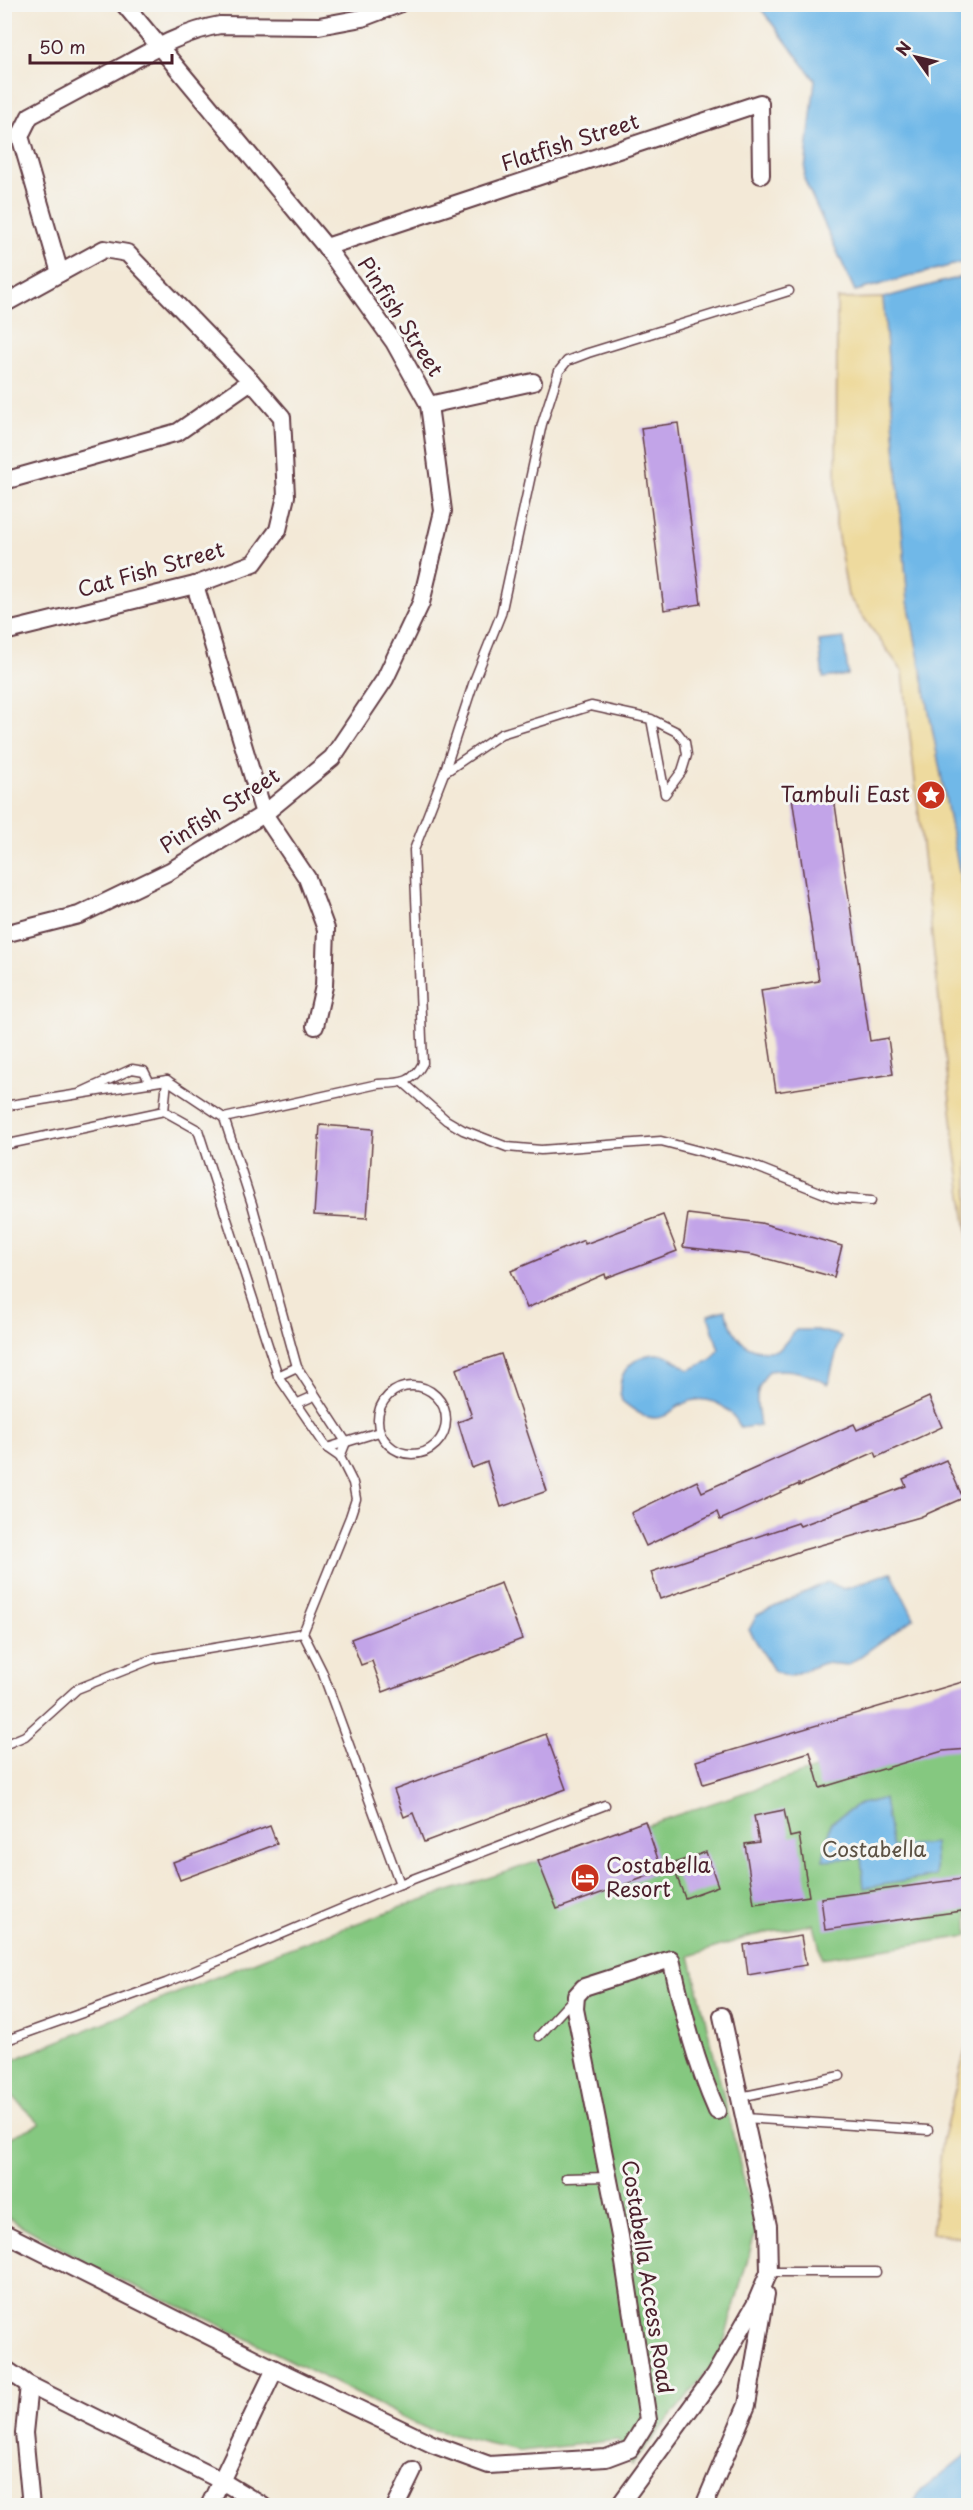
<svg xmlns="http://www.w3.org/2000/svg" width="973" height="2510" viewBox="0 0 973 2510" font-family="'Playpen Sans',sans-serif">
<rect width="100%" height="100%" fill="#f6f6f2"/>
<filter id="ink" filterUnits="userSpaceOnUse"><feTurbulence type="fractalNoise" baseFrequency=".0167" numOctaves="2"/><feDisplacementMap in="SourceGraphic" scale="12" xChannelSelector="R" yChannelSelector="G"/><feConvolveMatrix kernelMatrix="1 2 1 2 8 2 1 2 1" color-interpolation-filters="sRGB"/></filter>
<filter id="wash" filterUnits="userSpaceOnUse"><feTurbulence type="fractalNoise" baseFrequency=".008" numOctaves="4" result="noise"/><feDisplacementMap in="SourceGraphic" scale="24" xChannelSelector="R" yChannelSelector="G"/><feGaussianBlur stdDeviation="1.35" result="paint"/><feColorMatrix in="noise" values="0 0 0 0 0 0 0 0 0 0 0 0 0 0 0 0 0 1.4 0 .05"/><feComposite in="paint" operator="in"/></filter>
<g filter="url(#wash)">
<rect width="100%" height="100%" fill="#f3e9d7"/>
<polygon fill="#85c880" stroke="#687456" stroke-width="1.5" points="968,1718 968,1936 822,1958 814,1924 751,1936 690,1956 756,2230 720,2356 631,2465 618,2440 521,2451 425,2428 210,2320 97,2269 5,2216 4,2140 40,2124 5,2088 5,2063 268,1956 404,1906"/>
<g fill="#eeda9e" stroke="#9c7c64" stroke-width="1.5">
<polygon points="883,298 908,601 968,917 968,1238 955,1146 903,672 848,596 836,525 837,299"/>
<polygon points="968,2040 968,2239 932,2233 942,2141"/>
</g>
<g fill="#70b8e8" stroke="#5d6c8a" stroke-width="1.5">
<polygon points="758,5 968,5 968,261 855,291 804,179 815,80"/>
<polygon points="968,275 968,917 908,601 883,298"/>
<polygon points="844,638 848,675 823,678 819,641"/>
<path d="M725,1310C735,1340 746,1355 779,1350L796,1330H817L841,1336L828,1384C808,1374 792,1367 769,1371C753,1391 756,1400 760,1425L741,1428C729,1404 704,1391 679,1406C670,1411 667,1418 655,1418C643,1418 631,1408 622,1401C621,1397 619,1391 620,1387C621,1365 644,1350 665,1355C673,1358 682,1366 689,1370L711,1360L719,1350L708,1315Z"/>
<polygon points="891,1572 914,1618 848,1665 824,1663 789,1676 774,1671 749,1630 757,1615 827,1582 844,1589"/>
<polygon points="884,1799 892,1847 934,1843 936,1876 864,1888 861,1858 823,1860 831,1822 860,1804"/>
<polygon points="968,2453 968,2505 913,2505 921,2491"/>
</g>
<g id="blocks">
<g fill="#c2a4e8">
<polygon points="678,423 701,604 664,610 641,428"/>
<polygon points="833,791 870,1041 888,1038 893,1074 776,1092 761,990 819,981 792,797"/>
<polygon points="320,1125 373,1129 367,1218 314,1215"/>
<polygon points="688,1214 761,1223 842,1246 834,1277 753,1255 683,1247"/>
<polygon points="663,1215 677,1251 606,1278 605,1274 527,1308 511,1271 584,1240 585,1244"/>
<polygon points="501,1354 547,1491 501,1507 487,1462 472,1468 458,1422 472,1417 456,1369"/>
<polygon points="929,1397 942,1427 877,1457 875,1452 799,1486 799,1484 720,1520 717,1512 646,1546 631,1513 697,1481 702,1492 854,1424 857,1430"/>
<polygon points="946,1460 963,1498 920,1517 803,1550 660,1599 651,1572 798,1523 800,1526 906,1486 903,1479"/>
<polygon points="501,1583 522,1639 383,1692 372,1661 361,1665 351,1639"/>
<polygon points="969,1680 969,1749 943,1751 820,1788 810,1752 703,1784 696,1761"/>
<polygon points="546,1734 566,1789 424,1842 413,1813 404,1817 394,1790"/>
<polygon points="784,1810 790,1837 799,1835 809,1896 754,1904 745,1844 759,1842 754,1816"/>
<polygon points="645,1821 662,1871 557,1909 538,1861"/>
<polygon points="270,1826 277,1844 180,1880 173,1862"/>
<polygon points="706,1852 718,1886 685,1898 672,1864"/>
<polygon points="969,1878 969,1910 825,1930 821,1898"/>
<polygon points="801,1936 806,1965 748,1975 744,1945"/>
</g>
</g>
</g>
<g filter="url(#ink)">
<use href="#blocks" fill-opacity="0" stroke="#633d45" stroke-width="1.5"/>
<g fill="none" stroke-linecap="round" stroke-linejoin="round">
<g stroke="#633d45" stroke-width="11">
<g id="service">
<polyline points="444,773 474,681 501,614 542,424 559,371 567,361 588,353 789,291"/>
<polyline points="403,1082 446,1120 463,1130 507,1147 541,1150 661,1141 749,1164 835,1198 871,1201"/>
<polyline points="82,1092 132,1069 144,1071 150,1083"/>
<polyline points="4,1106 167,1080 224,1118 252,1204 297,1367 346,1442 340,1457"/>
<polyline points="164,1111 167,1080"/>
<path d="M224,1118L378,1084C401,1083 412,1084 423,1063L414,850L444,773L501,734L591,706L651,719L677,732L685,742L687,755L682,771L665,794L651,719"/>
<polyline points="4,1145 164,1111 198,1130 278,1376 327,1448 340,1457 353,1483 356,1499 350,1517 303,1633 322,1671 400,1884"/>
<polyline points="278,1376 297,1367"/>
<circle cx="412" cy="1420" r="34"/>
<polyline points="296,1404 314,1396"/>
<polyline points="327,1448 379,1432"/>
<polyline points="4,1745 25,1736 77,1689 155,1658 303,1633"/>
<polyline points="539,2036 573,1999"/>
<polyline points="4,2041 166,1983 400,1884 605,1805"/>
<polyline points="740,2097 840,2076"/>
<polyline points="745,2118 928,2130"/>
<polyline points="566,2178 608,2177"/>
<polyline points="769,2272 876,2272"/>
</g>
</g>
<g stroke="#633d45" stroke-width="20">
<g id="minor">
<polyline points="326,247 760,103 761,175"/>
<path d="M60,273L20,136L30,116C61,99 92,83 123,66C154,49 185,31 220,25L319,26L362,18L399,4"/>
<polyline points="4,304 104,249 127,253 251,381 282,417 286,496 278,530 254,563 195,585 4,632"/>
<polyline points="429,405 533,382"/>
<polyline points="4,481 178,432 251,381"/>
<polyline points="195,585 264,814 307,878 326,929 324,986 315,1026"/>
<polyline points="4,934 79,915 170,871 264,814 332,758 385,679 421,603 443,511 429,405 394,342 326,247 124,4"/>
<path d="M4,2233L275,2369L432,2444L489,2465L606,2458L630,2449L648,2420L620,2236L575,2009L576,1996L584,1987L671,1959C683,2011 695,2062 717,2111"/>
<polyline points="4,2368 29,2385 220,2480 263,2506"/>
<polyline points="29,2385 24,2433 31,2506"/>
<polyline points="209,2506 275,2369"/>
<polyline points="396,2506 413,2471"/>
<polyline points="619,2506 714,2376 755,2305 769,2272 768,2226 722,2016"/>
<polyline points="704,2506 747,2405 766,2294"/>
</g>
</g>
<use href="#service" stroke="#fff" stroke-width="8"/>
<use href="#minor" stroke="#fff" stroke-width="16"/>
</g>
</g>
<defs>
<g id="sight-disc" transform="scale(1.5)"><circle r="9.5" fill="#c8321e" stroke="#f6f6f2"/><path d="M0-6L1.8-2.2L6-1.7L2.9 1.2L3.7 5.4L0 3.3L-3.7 5.4L-2.9 1.2L-6-1.7L-1.8-2.2Z" fill="#fff"/></g>
<g id="hotel-disc" transform="scale(1.5)"><circle r="9.5" fill="#c8321e" stroke="#f6f6f2"/><path d="M-6-4.5h1.5V1H6V5H4.5V3h-9V5H-6ZM-4 0a1.8 1.8 0 1 1 3.6 0ZM.5 0V-2.5h3Q6-2.5 6 0Z" fill="#fff"/></g>
</defs>
<g fill-rule="evenodd">
<use href="#sight-disc" x="931" y="795"/>
<use href="#hotel-disc" x="585" y="1878"/>
</g>
<g text-anchor="middle" stroke-width="6" stroke-linejoin="round" paint-order="stroke">
<g font-size="21" fill="#4a1f2b" stroke="#f6f6f2">
<text transform="translate(570 143) rotate(-18)" y="7">Flatfish Street</text>
<text transform="translate(400 317) rotate(57)" y="7">Pinfish Street</text>
<text transform="translate(151 570) rotate(-16)" y="7">Cat Fish Street</text>
<text transform="translate(220 811) rotate(-33)" y="7">Pinfish Street</text>
<text transform="translate(647 2277) rotate(81)" y="7">Costabella Access Road</text>
</g>
<g font-size="21" fill="#4a1f2b" stroke="#f6f6f2" text-anchor="end">
<text x="910" y="802">Tambuli East</text>
<text x="606" y="1873" text-anchor="start">Costabella<tspan x="606" dy="24">Resort</tspan></text>
</g>
<g font-size="21" fill="#5c5244" stroke="#f6f6f2">
<text x="874" y="1857">Costabella</text>
</g>
</g>
<rect width="973" height="2510" fill="none" stroke="#f6f6f2" stroke-width="24"/>
<g transform="translate(916 57) rotate(304)" stroke="#f6f6f2" stroke-width="4.5" paint-order="stroke">
<path d="M0-4.5L10 22L0 15L-10 22Z" fill="#4a1f2b"/>
<text y="-9" font-size="16" font-weight="bold" text-anchor="middle" fill="#4a1f2b">N</text>
</g>
<path d="M30 54v9h142v-9" fill="none" stroke="#4a1f2b" stroke-width="3"/>
<text x="39" y="54" font-size="18" fill="#4a1f2b" stroke="#f6f6f2" stroke-width="4.5" paint-order="stroke">50 m</text>
</svg>
